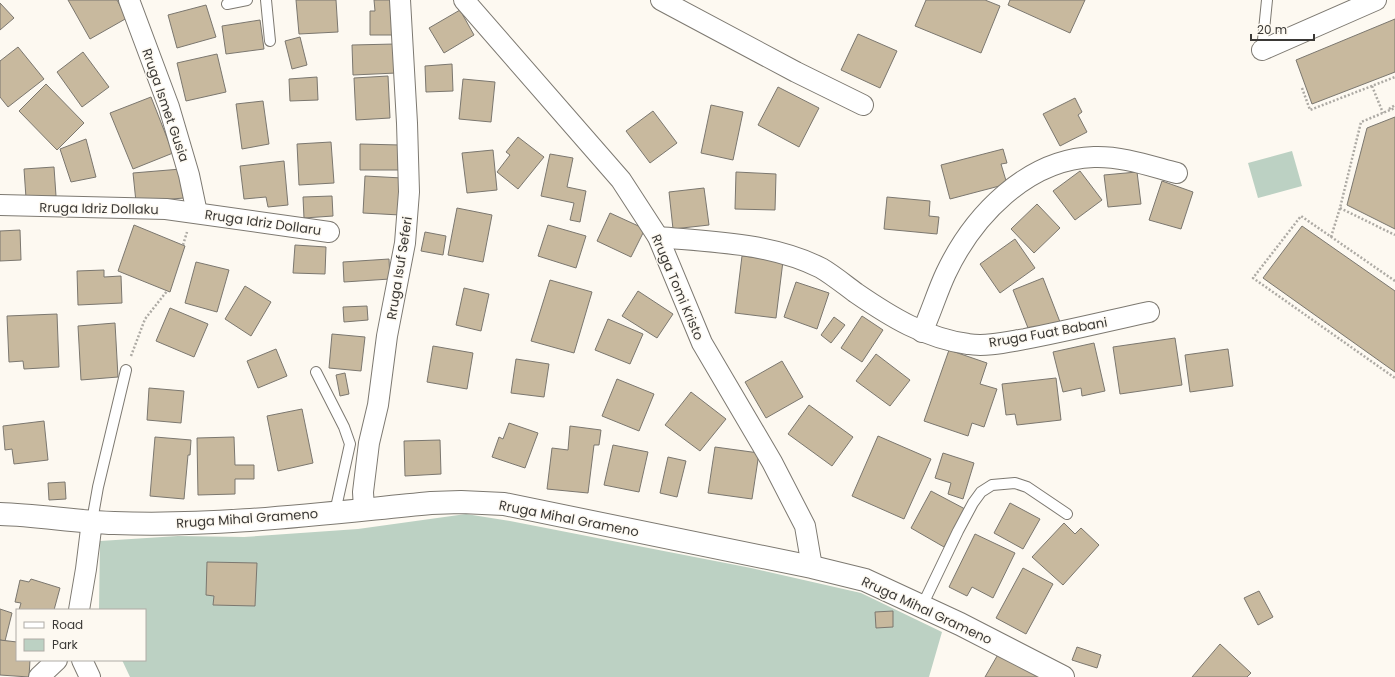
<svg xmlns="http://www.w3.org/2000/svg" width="1395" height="677" viewBox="0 0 1395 677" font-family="Poppins,sans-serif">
<rect width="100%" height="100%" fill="#fdf9f1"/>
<g fill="#bcd1c3">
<polygon points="1292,151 1302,186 1258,198 1248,163"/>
<polygon points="466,514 510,521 751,568 861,593 942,632 929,677 130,677 122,660 145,660 145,610 99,610 100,541 178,536 244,537 358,529"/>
</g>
<g fill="#c8b99e" stroke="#7b776f">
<polygon points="68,0 117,0 127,18 90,39"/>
<polygon points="296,0 336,0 338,32 299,34"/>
<polygon points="374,0 392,0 393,35 370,35 370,11 375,11"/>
<polygon points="926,0 985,0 1000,6 981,53 915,26"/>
<polygon points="1010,0 1085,0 1070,33 1008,5"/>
<polygon points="0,3 14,18 0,30"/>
<polygon points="206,5 216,37 177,48 168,15"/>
<polygon points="460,10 474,35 444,53 429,28"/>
<polygon points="1395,19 1395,72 1312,104 1296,60"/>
<polygon points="260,20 264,49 226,54 222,26"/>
<polygon points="858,34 897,51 880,88 841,70"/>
<polygon points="300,37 307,65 292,69 285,41"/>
<polygon points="395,44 396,73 353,75 352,45"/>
<polygon points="18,47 44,79 8,107 0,97 0,61"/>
<polygon points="83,52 109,87 82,107 57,72"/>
<polygon points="217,54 226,92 186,101 177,63"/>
<polygon points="452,64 453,91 426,92 425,66"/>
<polygon points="388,76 390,118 356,120 354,78"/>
<polygon points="317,77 318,100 290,101 289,79"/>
<polygon points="463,79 495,82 491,122 459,119"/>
<polygon points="46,84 84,123 57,150 19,111"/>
<polygon points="778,87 819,108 799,147 758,125"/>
<polygon points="151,97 173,153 133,169 110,113"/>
<polygon points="1075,98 1082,112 1078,115 1087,132 1060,146 1043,114"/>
<polygon points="263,101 269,144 242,149 236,104"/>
<polygon points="711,105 743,112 733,160 701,153"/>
<polygon points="653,111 677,143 650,163 626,131"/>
<polygon points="1395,117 1395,229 1347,205 1367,128"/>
<polygon points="518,137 544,157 518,189 497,172 510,155 506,152"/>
<polygon points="86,139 96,177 71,182 60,149"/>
<polygon points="331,142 334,183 299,185 297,144"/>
<polygon points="360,144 400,145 399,170 360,170"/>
<polygon points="1003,149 1007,163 1001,164 1007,184 950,199 941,165"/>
<polygon points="493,150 497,190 467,193 462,153"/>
<polygon points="550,154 573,158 567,187 586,191 580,222 570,220 574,203 541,196"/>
<polygon points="284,161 288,205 268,207 266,197 244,199 240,166"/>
<polygon points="54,167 56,196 26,198 24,169"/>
<polygon points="181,169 184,198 136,202 133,173"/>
<polygon points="1080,171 1102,200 1075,220 1053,191"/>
<polygon points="736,172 776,174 775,210 735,209"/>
<polygon points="1137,172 1141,204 1108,207 1104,175"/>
<polygon points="365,176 402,178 400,215 363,213"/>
<polygon points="1162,181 1193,192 1181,229 1149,220"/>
<polygon points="704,188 709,225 673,229 669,192"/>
<polygon points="332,196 333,216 304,218 303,197"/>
<polygon points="887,197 930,201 929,216 939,217 937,234 884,229"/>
<polygon points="1037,204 1060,228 1034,253 1011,229"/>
<polygon points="457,208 492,215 483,262 448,255"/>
<polygon points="610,213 645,229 631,257 597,241"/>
<polygon points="134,225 185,246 170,292 118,271"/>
<polygon points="548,225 586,236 576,268 538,256"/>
<polygon points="1302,226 1395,291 1395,372 1263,278"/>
<polygon points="20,230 21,260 0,261 0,231"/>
<polygon points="425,232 446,236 443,255 421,251"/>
<polygon points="1015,239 1035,268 1000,293 980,264"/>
<polygon points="295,245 326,247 325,274 293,273"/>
<polygon points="742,256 783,261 776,318 735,313"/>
<polygon points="389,259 390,279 344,282 343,262"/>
<polygon points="196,262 229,270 217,312 185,303"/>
<polygon points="104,270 104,277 121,276 122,303 78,305 77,271"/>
<polygon points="1043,278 1060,322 1030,333 1013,290"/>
<polygon points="550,280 592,292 574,353 531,341"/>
<polygon points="796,282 829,293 817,329 784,317"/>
<polygon points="245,286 271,302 251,336 225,319"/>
<polygon points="464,288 489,294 481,331 456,325"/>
<polygon points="638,291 673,314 657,338 622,316"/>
<polygon points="367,306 368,320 344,322 343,307"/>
<polygon points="170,308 208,324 194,357 156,341"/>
<polygon points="57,314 59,367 24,369 23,361 9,362 7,316"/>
<polygon points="862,316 883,330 862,362 841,348"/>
<polygon points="834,317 845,325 831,343 821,335"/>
<polygon points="608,319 643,334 630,364 595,350"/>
<polygon points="115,323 118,377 81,380 78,326"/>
<polygon points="332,334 365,337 361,371 329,368"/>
<polygon points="1175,338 1182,385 1120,394 1113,347"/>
<polygon points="1094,343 1105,391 1082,396 1081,388 1063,392 1053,352"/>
<polygon points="433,346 473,353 467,389 427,382"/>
<polygon points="276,349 287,376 258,388 247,361"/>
<polygon points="1228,349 1233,386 1190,392 1185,355"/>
<polygon points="949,350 987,363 980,384 997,389 984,427 972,423 968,436 924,421"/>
<polygon points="876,354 910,380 890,406 856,381"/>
<polygon points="516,359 549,364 544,397 511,393"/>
<polygon points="782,361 803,397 766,418 745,382"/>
<polygon points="345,373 349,394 340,396 336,375"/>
<polygon points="1056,378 1061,420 1017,425 1015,414 1006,415 1002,384"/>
<polygon points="617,379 654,394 639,431 602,416"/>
<polygon points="149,388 184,391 181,423 147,420"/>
<polygon points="691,392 726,419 700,451 665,425"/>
<polygon points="809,405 853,437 832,466 788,434"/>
<polygon points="302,409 313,463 278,471 267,416"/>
<polygon points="44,421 48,460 14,464 12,449 5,450 3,426"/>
<polygon points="509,423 538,433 525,468 492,457 499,437 503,439"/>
<polygon points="570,426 601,430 599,445 594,445 588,493 547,489 552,448 568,450"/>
<polygon points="878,436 931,459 904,519 852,496"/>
<polygon points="155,437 191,440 190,455 188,455 184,499 150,496"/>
<polygon points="234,437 235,465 254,465 254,479 235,479 235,494 198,495 197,438"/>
<polygon points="440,440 441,474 405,476 404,441"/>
<polygon points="613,445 648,452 639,492 604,485"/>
<polygon points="715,447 759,453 752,499 708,493"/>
<polygon points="943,453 974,463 963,499 948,494 951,483 935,478"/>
<polygon points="668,457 686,461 677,497 660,493"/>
<polygon points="65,482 66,499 49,500 48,483"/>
<polygon points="931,491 965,509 944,547 911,528"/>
<polygon points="1010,503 1040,519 1023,549 994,533"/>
<polygon points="1064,523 1075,534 1081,528 1099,545 1063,585 1032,557"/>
<polygon points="975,534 1015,553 993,598 972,587 967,596 949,587"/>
<polygon points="207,562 257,563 255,606 213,605 214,596 206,595"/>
<polygon points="1023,568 1053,584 1026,634 996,618"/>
<polygon points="31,579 60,588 54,610 19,610 21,603 15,602 20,580 29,582"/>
<polygon points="1259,591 1273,617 1258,625 1244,598"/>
<polygon points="0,609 12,613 5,641 0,640"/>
<polygon points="893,611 893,627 876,628 875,612"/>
<polygon points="0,640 17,642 17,660 30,660 29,677 0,675"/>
<polygon points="1220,644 1251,673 1247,677 1192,677"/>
<polygon points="1077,647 1101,655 1097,668 1072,660"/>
<polygon points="1000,651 1044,677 985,677"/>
</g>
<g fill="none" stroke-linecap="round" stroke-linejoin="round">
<g stroke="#7d7971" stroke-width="12">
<g id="lane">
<polyline points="266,0 270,41"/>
<polyline points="227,4 247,0"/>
<polyline points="1262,50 1267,0"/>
<polyline points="316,372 344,427 350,444 335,512"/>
<polyline points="92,521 98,487 126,370"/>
<polyline points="922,606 958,531 973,503 981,492 992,485 1015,483 1027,487 1067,514"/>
</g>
</g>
<g stroke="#7d7971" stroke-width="22">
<g id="street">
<polyline points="129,0 169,107 189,175 197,213"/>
<polyline points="464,0 621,180 658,237 702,343 772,462 805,526 812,567"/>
<polyline points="661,0 796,72 863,105"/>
<polyline points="1262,50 1376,0"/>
<polyline points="0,205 166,209 329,232"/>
<path d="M658,237C713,242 771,243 821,268C833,275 845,285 856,293C891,317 925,338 968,344C986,347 1007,342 1025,339C1067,331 1108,321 1149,312"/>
<path d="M922,332C931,313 937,292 946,273C973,216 1027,159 1094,157C1122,156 1150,166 1177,173"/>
<polyline points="364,509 363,492 369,443 378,405 387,336 405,243 409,192 407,123 400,0"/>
<polyline points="79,610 86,569 92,521"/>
<polyline points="82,660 90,677"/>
<polyline points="39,677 57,660"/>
</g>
</g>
<g stroke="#7d7971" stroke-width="24">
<path id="secondary" d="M0,514C38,515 76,522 114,523C220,527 326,513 431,503L461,502L504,504L812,567L865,580L960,624L1063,677"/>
</g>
<g stroke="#adaaa4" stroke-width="2.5" stroke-dasharray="2 2" stroke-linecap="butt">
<polyline points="1372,86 1383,113"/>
<polyline points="1302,88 1310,110 1395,77"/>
<polyline points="1389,109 1395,105"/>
<polyline points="1340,208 1395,235"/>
<polyline points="1331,237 1340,208 1361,122 1395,108"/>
<polyline points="183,245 187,232"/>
<polyline points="1395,281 1301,216 1253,278 1395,378"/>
<polyline points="131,356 145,319 167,291"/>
</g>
<use href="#lane" stroke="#fff" stroke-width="10"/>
<use href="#street" stroke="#fff" stroke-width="20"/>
<use href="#secondary" stroke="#fff" stroke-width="22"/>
</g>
<g text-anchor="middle" stroke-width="3" stroke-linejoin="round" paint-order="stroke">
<g font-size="13" fill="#3b3936" stroke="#fdf9f1">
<text transform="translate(166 105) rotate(71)" y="5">Rruga Ismet Gusia</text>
<text transform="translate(99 208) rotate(1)" y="5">Rruga Idriz Dollaku</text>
<text transform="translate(263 222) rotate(8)" y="5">Rruga Idriz Dollaru</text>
<text transform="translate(399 268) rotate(-81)" y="5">Rruga Isuf Seferi</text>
<text transform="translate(678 287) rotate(67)" y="5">Rruga Tomi Kristo</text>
<text transform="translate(1048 332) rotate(-10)" y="5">Rruga Fuat Babani</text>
<text transform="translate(247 518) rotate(-4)" y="5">Rruga Mihal Grameno</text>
<text transform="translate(569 518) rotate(11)" y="5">Rruga Mihal Grameno</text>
<text transform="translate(927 610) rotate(25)" y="5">Rruga Mihal Grameno</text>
</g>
</g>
<rect x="16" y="609" width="130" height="52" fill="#fdf9f1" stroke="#afaca6"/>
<rect x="24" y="622" width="20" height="6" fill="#ffffff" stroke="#afaca6"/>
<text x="52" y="629" font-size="12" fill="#3b3936">Road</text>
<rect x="24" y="639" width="20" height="12" fill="#bcd1c3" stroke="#afaca6"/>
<text x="52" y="649" font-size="12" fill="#3b3936">Park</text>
<path d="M1251 34v6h63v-6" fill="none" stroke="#3b3936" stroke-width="2"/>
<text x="1257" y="34" font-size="12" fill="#3b3936" stroke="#fdf9f1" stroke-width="3" paint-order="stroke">20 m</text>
</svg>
